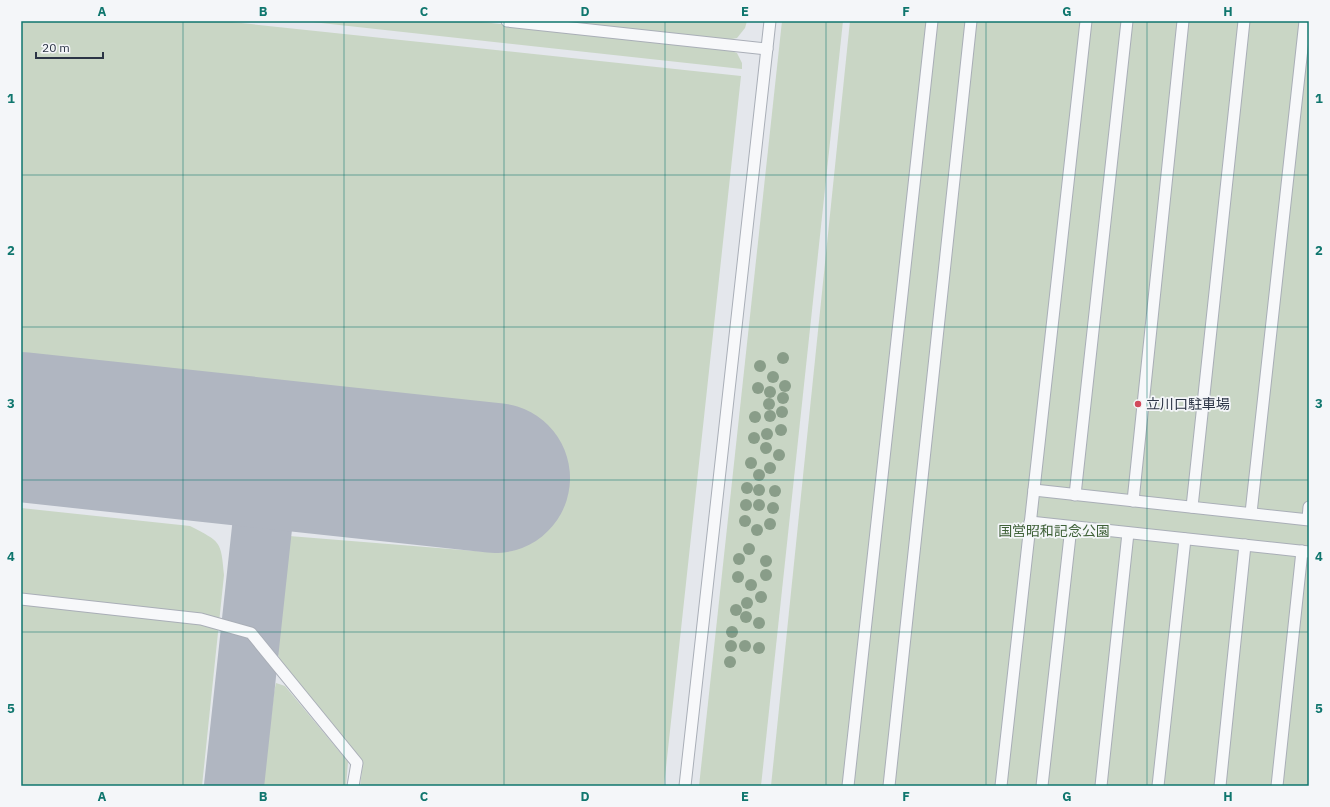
<svg xmlns="http://www.w3.org/2000/svg" width="1330" height="807" viewBox="0 0 1330 807" font-family="'IBM Plex Sans','Noto Sans JP',sans-serif">
<rect width="100%" height="100%" fill="#e4e7ec"/>
<g fill="#c9d6c5">
<polygon points="21,21 222,21 741,76 664,786 360,786 363,763 280,662 277,650 289,536 488,552 504,409 21,355"/>
<polygon points="303,21 472,21 723,48 737,53 742,63 742,69"/>
<polygon points="555,21 747,21 745,28 737,38 727,40"/>
<polygon points="782,21 843,21 761,786 699,786"/>
<polygon points="850,21 1309,21 1309,786 771,786"/>
<path d="M21,508L190,526C221,542 221,541 224,575L202,786H21Z"/>
<polygon points="276,683 285,686 348,762 346,786 263,786 274,692"/>
</g>
<g fill="none" stroke-linecap="round" stroke-linejoin="round">
<polyline stroke="#b0b6c1" stroke-width="60" points="234,786 270,454"/>
<polyline stroke="#b0b6c1" stroke-width="150" points="21,427 495,478"/>
<g stroke="#a9aeb7" stroke-width="13">
<g id="service">
<polyline points="507,21 767,49"/>
<polyline points="1034,490 1309,520"/>
<polyline points="1075,495 1127,21"/>
<polyline points="1133,501 1183,21"/>
<polyline points="1192,507 1244,21"/>
<polyline points="1251,513 1305,21"/>
<polyline points="1308,519 1309,507"/>
<polyline points="1030,522 1309,552"/>
<polyline points="21,599 201,619 251,633 357,763 353,786"/>
<polyline points="685,786 770,21"/>
<polyline points="848,786 932,21"/>
<polyline points="889,786 971,21"/>
<polyline points="1001,786 1086,21"/>
<polyline points="1042,786 1071,527"/>
<polyline points="1101,786 1128,533"/>
<polyline points="1158,786 1185,539"/>
<polyline points="1220,786 1245,545"/>
<polyline points="1277,786 1302,551"/>
</g>
</g>
<use href="#service" stroke="#f7f8fa" stroke-width="11"/>
</g>
<g fill="#899d89">
<circle cx="783" cy="358" r="6"/>
<circle cx="760" cy="366" r="6"/>
<circle cx="773" cy="377" r="6"/>
<circle cx="785" cy="386" r="6"/>
<circle cx="758" cy="388" r="6"/>
<circle cx="770" cy="392" r="6"/>
<circle cx="783" cy="398" r="6"/>
<circle cx="769" cy="404" r="6"/>
<circle cx="782" cy="412" r="6"/>
<circle cx="770" cy="416" r="6"/>
<circle cx="755" cy="417" r="6"/>
<circle cx="781" cy="430" r="6"/>
<circle cx="767" cy="434" r="6"/>
<circle cx="754" cy="438" r="6"/>
<circle cx="766" cy="448" r="6"/>
<circle cx="779" cy="455" r="6"/>
<circle cx="751" cy="463" r="6"/>
<circle cx="770" cy="468" r="6"/>
<circle cx="759" cy="475" r="6"/>
<circle cx="747" cy="488" r="6"/>
<circle cx="759" cy="490" r="6"/>
<circle cx="775" cy="491" r="6"/>
<circle cx="746" cy="505" r="6"/>
<circle cx="759" cy="505" r="6"/>
<circle cx="773" cy="508" r="6"/>
<circle cx="745" cy="521" r="6"/>
<circle cx="770" cy="524" r="6"/>
<circle cx="757" cy="530" r="6"/>
<circle cx="749" cy="549" r="6"/>
<circle cx="739" cy="559" r="6"/>
<circle cx="766" cy="561" r="6"/>
<circle cx="766" cy="575" r="6"/>
<circle cx="738" cy="577" r="6"/>
<circle cx="751" cy="585" r="6"/>
<circle cx="761" cy="597" r="6"/>
<circle cx="747" cy="603" r="6"/>
<circle cx="736" cy="610" r="6"/>
<circle cx="746" cy="617" r="6"/>
<circle cx="759" cy="623" r="6"/>
<circle cx="732" cy="632" r="6"/>
<circle cx="731" cy="646" r="6"/>
<circle cx="745" cy="646" r="6"/>
<circle cx="759" cy="648" r="6"/>
<circle cx="730" cy="662" r="6"/>
</g>
<path fill="none" stroke="#0f766e" stroke-width="1" stroke-opacity="0.55" d="M183,21V786M344,21V786M504,21V786M665,21V786M826,21V786M986,21V786M1147,21V786M21,175H1309M21,327H1309M21,480H1309M21,632H1309"/>
<circle fill="#d1495b" stroke="#f4f6f9" stroke-width="1.5" cx="1138" cy="404" r="4"/>
<g text-anchor="middle" stroke-width="3.5" stroke-linejoin="round" paint-order="stroke">
<g font-size="14" fill="#2b3445" stroke="#f4f6f9" text-anchor="start">
<text x="1146" y="409">立川口駐車場</text>
</g>
<g font-size="14" fill="#3f6138" stroke="#f4f6f9">
<text x="1054" y="536">国営昭和記念公園</text>
</g>
</g>
<rect width="1330" height="807" fill="none" stroke="#f4f6f9" stroke-width="44"/>
<path d="M36 52v6h67v-6" fill="none" stroke="#2b3445" stroke-width="2"/>
<text x="42" y="52" font-size="12" fill="#2b3445" stroke="#f4f6f9" stroke-width="3" paint-order="stroke">20 m</text>
<rect x="22" y="22" width="1286" height="763" fill="none" stroke="#0f766e" stroke-width="1.5"/>
<g font-size="13" text-anchor="middle" font-weight="bold" fill="#0f766e">
<text x="102" y="16">A</text>
<text x="263" y="16">B</text>
<text x="424" y="16">C</text>
<text x="585" y="16">D</text>
<text x="745" y="16">E</text>
<text x="906" y="16">F</text>
<text x="1067" y="16">G</text>
<text x="1228" y="16">H</text>
<text x="11" y="103">1</text>
<text x="1319" y="103">1</text>
<text x="11" y="255">2</text>
<text x="1319" y="255">2</text>
<text x="11" y="408">3</text>
<text x="1319" y="408">3</text>
<text x="11" y="561">4</text>
<text x="1319" y="561">4</text>
<text x="11" y="713">5</text>
<text x="1319" y="713">5</text>
<text x="102" y="801">A</text>
<text x="263" y="801">B</text>
<text x="424" y="801">C</text>
<text x="585" y="801">D</text>
<text x="745" y="801">E</text>
<text x="906" y="801">F</text>
<text x="1067" y="801">G</text>
<text x="1228" y="801">H</text>
</g>
</svg>
